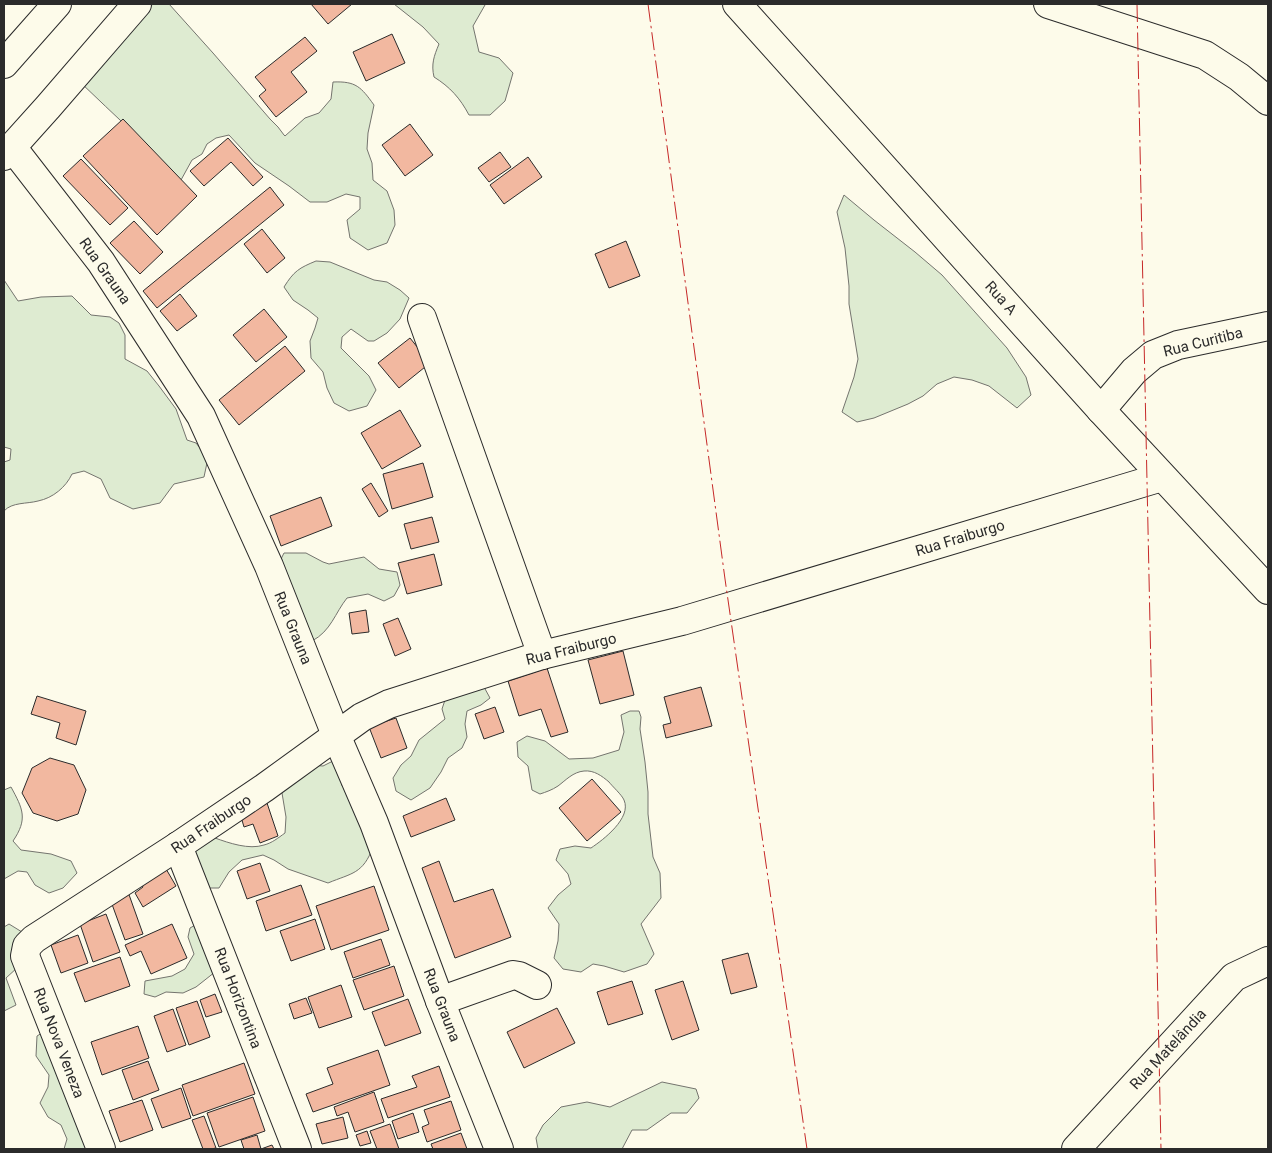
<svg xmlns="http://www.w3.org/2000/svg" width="1272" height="1153" viewBox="0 0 1272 1153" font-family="Roboto,sans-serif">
<rect width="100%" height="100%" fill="#fdfbea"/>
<g fill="#deebd1" stroke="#74746e">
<path d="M153,4H169L213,53L270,119L278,127L284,135L285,136L305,118L319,113L331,99L333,82C356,81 361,87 374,105L368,133L367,149L372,163L373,180L387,191L394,210L395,225L387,243L368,250L350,238L347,220L360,209V197L346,194L327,202H310L289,186L255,163L229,135L216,138L207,144L202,154L192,160L181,180C149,146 114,115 80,82Z"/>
<path d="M394,4H483L485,5L473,26L479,52L499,58L513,73L505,101L490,115H469C460,98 450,87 434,77C431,64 434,56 439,44L423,27Z"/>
<polygon points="844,195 874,220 915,252 942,275 1007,348 1026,377 1031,395 1017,408 989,386 972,380 954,377 937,384 923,396 908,404 874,418 857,422 842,412 854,377 858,359 849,304 849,286 845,248 837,212"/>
<path d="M316,261L330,262L374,280L387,282L400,290L409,298L400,319L387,333L374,341H368L351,329L342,337L341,348L369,376L376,390L367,406L349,411L334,403L327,388L323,372L311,358L310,341L315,328L318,318L308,310L293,300L284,287C294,271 299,268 316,261Z"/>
<path d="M4,280L18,301L41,297L72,296L91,315L110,317L119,323L125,335V359L147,371L159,386L176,409L187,440L196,443L208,458L204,477L174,484L160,503L133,509L110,498L101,479L84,471L72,474C66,487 53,498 38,501C27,504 12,502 4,511V462L10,460L11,449L4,447Z"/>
<path d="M284,553H306L323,562L329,564L364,557L379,569L397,572L400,585L394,596L384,601L368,594L347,598C335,613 331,631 312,641L279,563Z"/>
<polygon points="484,687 490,698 481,705 467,711 465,724 467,737 462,748 448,758 441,772 430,788 411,800 396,791 393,778 401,765 411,756 419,740 445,719 442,709 445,700"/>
<path d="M630,711H639L641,717L640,729L645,762L648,792V814L653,857L660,873L661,898L641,924L654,954L647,964L624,972L604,966L593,964L581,972L563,969L554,958L558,941L559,924L548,908L558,895L571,884L568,874L556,860L560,849L575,846L591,848C603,840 632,818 624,800C622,795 612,786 609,782C602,776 594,770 584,771C573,772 566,780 558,786C552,790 546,792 540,794L532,790L528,766L518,757L517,742L527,736L545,741L569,759L593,758L619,750L624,732L621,715Z"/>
<path d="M335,760L346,768L342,786L352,796L373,847C363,874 352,873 328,883L288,869L274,860L263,855L242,860L229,872L219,888H206L190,853L215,838C229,843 249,850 264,845C272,843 278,838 285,833L286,817L282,793L285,780L309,765L323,766Z"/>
<path d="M11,787C23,809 28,819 13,841L21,850L51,854L71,861L77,873L63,888L49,893L35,885L27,872L18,871L4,879V790Z"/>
<polygon points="199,923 215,972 196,987 183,993 166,992 155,997 144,994 145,981 172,976 185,969 194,954 188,937 190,928"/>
<polygon points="9,924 22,932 18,967 6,978 16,1005 4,1011 4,927"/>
<polygon points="42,1033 88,1149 64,1149 67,1139 61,1125 48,1117 40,1103 48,1087 49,1075 36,1056 37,1036"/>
<polygon points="662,1082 696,1089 699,1098 687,1113 671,1113 647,1130 632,1130 622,1149 538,1149 536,1138 543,1125 561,1107 587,1102 610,1107"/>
</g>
<g fill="#f2b8a0" stroke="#2b2b2b">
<polygon points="311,4 352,4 328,24"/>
<polygon points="392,34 405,63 366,81 353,52"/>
<polygon points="305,37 317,51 291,72 307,92 276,117 259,96 266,90 255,77"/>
<polygon points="123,119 197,196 157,235 83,156"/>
<polygon points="410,124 433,155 405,176 382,145"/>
<polygon points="228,138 263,177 253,186 231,162 204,186 190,171"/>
<polygon points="500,152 511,167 489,182 478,168"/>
<polygon points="528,157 542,177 504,204 490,185"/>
<polygon points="81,159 128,208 110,225 63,176"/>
<polygon points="270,187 284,205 157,308 143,291"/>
<polygon points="134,221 163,252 140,274 110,243"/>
<polygon points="262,229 285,258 267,273 244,244"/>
<polygon points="626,241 640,276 609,288 595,254"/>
<polygon points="180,294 197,316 177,331 160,311"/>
<polygon points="264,309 287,337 256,362 233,335"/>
<polygon points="410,338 430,363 399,388 378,363"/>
<polygon points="285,346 305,371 239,425 219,400"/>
<polygon points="400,410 421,446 382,469 361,433"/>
<polygon points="423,463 433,497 392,509 383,474"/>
<polygon points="371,483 388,511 379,517 362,489"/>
<polygon points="321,497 332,526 281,546 270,516"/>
<polygon points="432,517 439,542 411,549 404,524"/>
<polygon points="434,554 442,585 407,594 398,563"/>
<polygon points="366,610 369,632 352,634 349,613"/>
<polygon points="398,618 411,649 395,656 383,624"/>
<polygon points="623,651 634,695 600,704 588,660"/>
<polygon points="547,668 568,732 551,737 541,709 519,716 508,681"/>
<polygon points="701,687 712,726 666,738 663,725 671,723 664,697"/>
<polygon points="37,696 86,711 76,745 56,738 60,723 31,714"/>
<polygon points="495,707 504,732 484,739 475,714"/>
<polygon points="396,718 407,748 381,758 369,727"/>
<polygon points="50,758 74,765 86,790 78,814 57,821 33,813 22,793 32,768"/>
<polygon points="592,779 621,812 587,841 559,808"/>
<polygon points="446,798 455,820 411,837 403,816"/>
<polygon points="266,800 278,836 260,843 253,824 244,827 239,810"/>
<polygon points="439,861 454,902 493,889 511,937 455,958 422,868"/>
<polygon points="162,862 176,886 143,907 135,893 143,887 137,876"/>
<polygon points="260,863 270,891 247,899 237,871"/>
<polygon points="301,885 312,915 266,931 256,901"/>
<polygon points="374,886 389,930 331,950 316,906"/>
<polygon points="127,889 143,934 125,940 109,896"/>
<polygon points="106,914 120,952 93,962 80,924"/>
<polygon points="315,919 325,949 291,961 280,931"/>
<polygon points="172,924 187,958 151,974 141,951 130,956 125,945"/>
<polygon points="78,935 88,963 61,973 51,945"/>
<polygon points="381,939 390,965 353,978 344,952"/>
<polygon points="748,953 757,987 731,994 722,960"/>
<polygon points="120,957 130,986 85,1002 74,973"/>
<polygon points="394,966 404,996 364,1010 353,980"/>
<polygon points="632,981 643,1014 608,1025 597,992"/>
<polygon points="683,981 699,1030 672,1040 655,990"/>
<polygon points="341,985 352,1017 319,1028 308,997"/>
<polygon points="215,994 222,1012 206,1017 200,1000"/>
<polygon points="306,998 312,1013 294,1019 289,1004"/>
<polygon points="408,999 421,1033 385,1046 372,1012"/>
<polygon points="197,1001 210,1037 189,1045 176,1008"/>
<polygon points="557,1008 575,1043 524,1068 507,1032"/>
<polygon points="173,1009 186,1045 167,1052 154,1016"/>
<polygon points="138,1026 149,1058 102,1075 91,1042"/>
<polygon points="378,1050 390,1085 313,1112 306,1094 333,1084 327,1068"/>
<polygon points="148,1061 159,1090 133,1100 122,1070"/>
<polygon points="244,1063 255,1094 193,1116 182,1085"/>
<polygon points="439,1066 450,1097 388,1118 381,1099 417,1087 412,1076"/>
<polygon points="181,1088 191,1118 162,1128 151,1099"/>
<polygon points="374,1092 384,1122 355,1132 348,1112 337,1116 334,1107"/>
<polygon points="253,1097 265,1131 219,1147 207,1113"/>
<polygon points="142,1100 153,1130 120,1142 109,1111"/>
<polygon points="451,1101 461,1130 427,1142 422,1127 429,1124 424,1110"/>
<polygon points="413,1113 419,1132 398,1139 392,1121"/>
<polygon points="204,1116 216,1148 211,1149 203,1149 192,1120"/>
<polygon points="343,1117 348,1138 322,1144 316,1124"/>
<polygon points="390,1124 399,1149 377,1149 370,1131"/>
<polygon points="367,1131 371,1143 360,1146 356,1135"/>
<polygon points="461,1133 467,1149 433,1149 431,1144"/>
<polygon points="257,1135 261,1149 272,1145 274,1149 244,1149 241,1140"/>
</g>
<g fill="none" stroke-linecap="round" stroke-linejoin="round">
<g stroke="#2b2b2b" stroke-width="30">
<g id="minor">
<polyline points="737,4 1101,410 1268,590"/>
<polyline points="1048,4 1205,55 1239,77 1268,101"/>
<polyline points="12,147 101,262 201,416 269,566 336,735 374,823 440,1001 499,1149"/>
<polyline points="422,318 542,655"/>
<polyline points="1101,410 1134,371 1153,355 1178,345 1268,326"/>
<polyline points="178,846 297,1149"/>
<polyline points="440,1001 513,975 519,976 537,985"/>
<polyline points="101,1149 25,956 27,946 34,939 178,846 264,788 362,717 389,704 542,655 682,621 1162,477"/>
<polyline points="1076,1149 1234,977 1268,961"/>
</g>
</g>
<g stroke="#2b2b2b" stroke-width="30">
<g id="major">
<polyline points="4,64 57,4"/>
<polyline points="4,156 48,107 137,4"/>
</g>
</g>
<use href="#minor" stroke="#fdfbea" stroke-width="28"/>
<use href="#major" stroke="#fdfbea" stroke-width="28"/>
<g stroke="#c62828" stroke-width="1" stroke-dasharray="18 4 2.5 4" stroke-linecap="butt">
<polyline points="648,4 725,579 807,1149"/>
<polyline points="1137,4 1161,1149"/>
</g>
</g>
<g text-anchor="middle" stroke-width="4" stroke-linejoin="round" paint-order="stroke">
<g font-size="15" fill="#2b2b2b" stroke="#fdfbea">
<text transform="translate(105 271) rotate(55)" y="5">Rua Grauna</text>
<text transform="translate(1001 298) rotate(48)" y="5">Rua A</text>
<text transform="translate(1203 342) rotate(-14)" y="5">Rua Curitiba</text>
<text transform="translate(960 538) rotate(-17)" y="5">Rua Fraiburgo</text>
<text transform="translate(293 628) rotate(68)" y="5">Rua Grauna</text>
<text transform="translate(571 649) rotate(-14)" y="5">Rua Fraiburgo</text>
<text transform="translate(211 824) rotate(-34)" y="5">Rua Fraiburgo</text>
<text transform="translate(238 998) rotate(69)" y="5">Rua Horizontina</text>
<text transform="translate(442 1005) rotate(69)" y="5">Rua Grauna</text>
<text transform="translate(59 1043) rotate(69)" y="5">Rua Nova Veneza</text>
<text transform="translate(1168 1049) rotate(-47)" y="5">Rua Matelândia</text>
</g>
</g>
<rect width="1272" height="1153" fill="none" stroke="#2b2b2b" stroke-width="10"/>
</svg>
